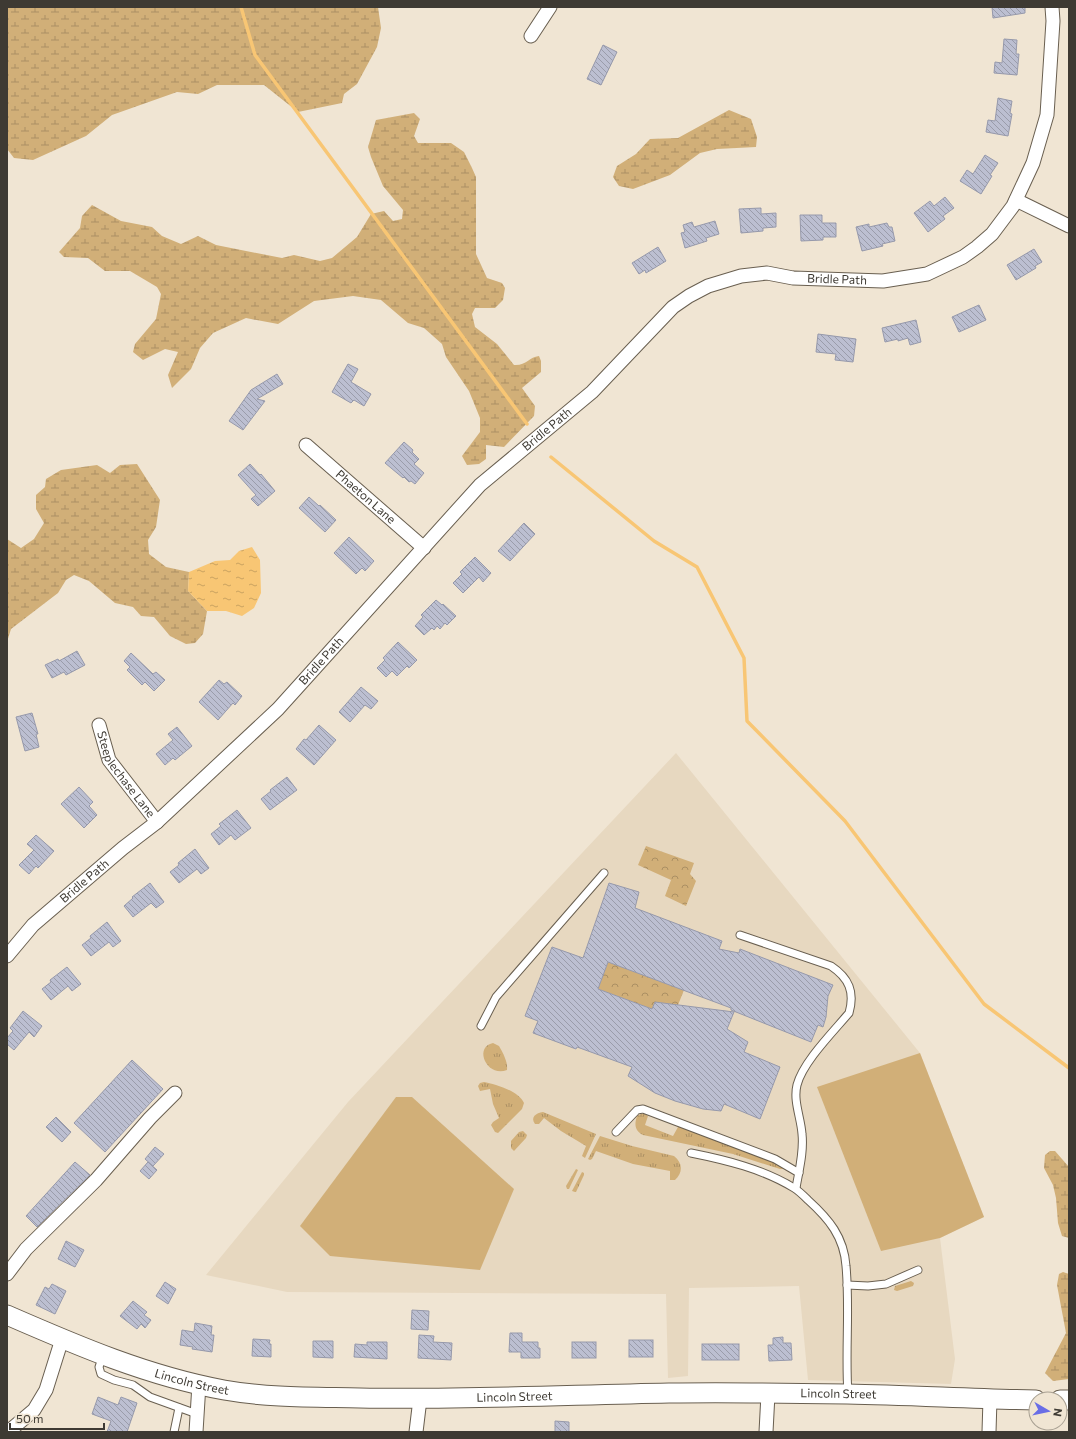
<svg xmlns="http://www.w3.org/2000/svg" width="1076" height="1439" viewBox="0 0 1076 1439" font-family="Commissioner,sans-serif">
<defs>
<pattern id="grass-tufts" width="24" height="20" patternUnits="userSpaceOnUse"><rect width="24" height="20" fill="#d1af78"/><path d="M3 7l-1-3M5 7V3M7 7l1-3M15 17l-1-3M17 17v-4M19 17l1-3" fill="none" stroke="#ab8f63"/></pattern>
<pattern id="wetland-marsh" width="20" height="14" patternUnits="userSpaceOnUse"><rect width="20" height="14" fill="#d1af78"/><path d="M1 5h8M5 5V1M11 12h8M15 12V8" fill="none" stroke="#ab8f63"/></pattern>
<pattern id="park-crowns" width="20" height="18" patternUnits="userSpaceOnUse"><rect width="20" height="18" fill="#d1af78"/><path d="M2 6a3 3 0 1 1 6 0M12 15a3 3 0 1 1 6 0" fill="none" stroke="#ab8f63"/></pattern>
<pattern id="water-ripples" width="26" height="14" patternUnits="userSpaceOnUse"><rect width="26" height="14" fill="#f8c674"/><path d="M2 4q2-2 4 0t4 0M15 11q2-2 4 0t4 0" fill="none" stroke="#caa260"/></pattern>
<pattern id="building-back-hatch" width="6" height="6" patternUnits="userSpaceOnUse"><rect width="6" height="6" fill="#bcbfd1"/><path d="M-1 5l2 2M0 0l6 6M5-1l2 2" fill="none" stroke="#9a9caa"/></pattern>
</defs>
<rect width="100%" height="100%" fill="#f0e5d3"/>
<polygon fill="#e7d8c0" points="676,753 920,1053 984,1217 940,1238 955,1359 951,1384 808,1380 799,1286 689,1288 688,1376 668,1378 666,1294 287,1292 206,1275 348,1102"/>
<g fill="url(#grass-tufts)">
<path d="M493,1043L499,1046C503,1053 508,1062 507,1070C487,1078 473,1047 493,1043Z"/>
<path d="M484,1082C495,1084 519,1091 524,1103L522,1109L498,1133L495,1132L491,1125L493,1122L499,1118L493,1104L490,1089L480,1091L478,1086L480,1083Z"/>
<path d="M543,1112L596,1134L585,1158L582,1156L586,1146L561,1131L544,1118L539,1124H535C530,1117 536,1113 543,1112Z"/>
<path d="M641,1114H645L648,1116L645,1125L673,1136L678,1127H680L769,1160L782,1167L783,1169H780L733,1154L643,1135C635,1131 634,1125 637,1116Z"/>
<polygon points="523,1131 527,1135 526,1138 514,1151 511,1148 511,1141 519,1132"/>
<path d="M600,1136L632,1146L674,1156C683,1163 683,1173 675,1180H670V1171L633,1164L596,1151L592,1159L590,1160L588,1159Z"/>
<polygon points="576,1169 578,1170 569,1189 567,1189 566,1186"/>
<polygon points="582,1172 584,1173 584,1175 576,1192 575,1192 572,1191"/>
<polygon points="911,1281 914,1283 913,1286 897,1291 894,1290 895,1286"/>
</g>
<g fill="url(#wetland-marsh)">
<polygon points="7,7 378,7 381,28 377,47 357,84 344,94 342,103 298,112 264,85 217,85 198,94 177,92 112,115 86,136 33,160 14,158 7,149"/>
<polygon points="729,110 751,119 757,137 756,147 717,149 700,153 670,175 633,189 619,186 613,177 617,166 636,154 650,139 678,138"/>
<path d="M414,113L420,119L414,136L418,143H451L464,152L472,168L476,177V254L487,278L502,283L505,288L503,300L495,308H475L472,314L475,327L497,344L514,365C526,366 529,357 539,356L541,361V372L522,388L535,406L534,416L504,447L486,445V459L479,464L467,465L462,456L480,432V418L469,391L446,357L442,344L424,328L408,323L381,300L353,296L314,301L278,324L246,318L213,333L200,348L191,369L172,388L168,375L178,352L165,349L143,360L133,352L135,344L156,319L161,294L157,287L130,271H105L88,258L64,257L59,252L80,228L82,216L92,205L121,221L152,227L162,236L181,244L198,236L216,245L282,258L294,255L320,261L332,258L357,237L371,214L384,211L393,221L402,219L403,210L383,186L371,157L368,147L376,120Z"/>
<polygon points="137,464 160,500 156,527 148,540 149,554 166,567 189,572 188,591 207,611 203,634 195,643 186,644 170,636 154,617 141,616 133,607 115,603 89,581 74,575 66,580 58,593 11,629 7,642 7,539 21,548 34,539 44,523 36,509 36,495 45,487 46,479 61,470 97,465 110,473 120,465"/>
<polygon points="1050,1151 1055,1151 1069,1167 1069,1238 1062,1236 1058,1223 1056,1198 1053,1185 1044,1168 1045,1155"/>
<polygon points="1063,1272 1069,1274 1069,1379 1053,1381 1045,1373 1066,1333 1057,1285 1059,1274"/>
</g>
<g fill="url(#park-crowns)">
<polygon points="646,846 694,863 690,874 696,881 686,906 665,896 671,880 638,865"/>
<polygon points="608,962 684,990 678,1005 655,1002 652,1009 598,989"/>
</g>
<g fill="#d1af78">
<polygon points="920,1053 984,1217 940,1238 881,1251 817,1087"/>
<polygon points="396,1097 412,1097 514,1189 480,1270 330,1256 300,1226"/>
</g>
<polygon fill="url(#water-ripples)" points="252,547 260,560 261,593 254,608 242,616 226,611 207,611 188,591 189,572 215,561 230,560 239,551"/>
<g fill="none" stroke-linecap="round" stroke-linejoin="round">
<g stroke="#f8c674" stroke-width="3.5">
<polyline points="241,7 255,55 527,424"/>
<polyline points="551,457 654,541 697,567 744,658 747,721 845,821 984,1004 1069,1068"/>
</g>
</g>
<g fill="url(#building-back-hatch)" stroke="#9699ab">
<polygon points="992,7 1025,7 1025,13 993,18"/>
<polygon points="1004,39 1017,40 1016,54 1019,54 1017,75 994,73 995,62 1002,63"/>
<polygon points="603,45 617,52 601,85 587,79"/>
<polygon points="998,98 1012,101 1010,113 1012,114 1008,136 986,132 988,120 995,121"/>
<polygon points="985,155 998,163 990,175 992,176 981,194 960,181 967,170 973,174"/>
<polygon points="945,197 954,208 943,216 945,219 928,232 914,213 930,201 934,206"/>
<polygon points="761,208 761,214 776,213 776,227 763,228 763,231 741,233 739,209"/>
<polygon points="800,215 822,215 822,223 836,223 836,237 823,237 823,240 801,241"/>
<polygon points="715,221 719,234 706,238 707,241 685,248 681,233 685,232 683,225 692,222 694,227"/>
<polygon points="887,223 889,227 892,227 895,241 882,244 883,246 862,251 856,227 869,224 869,227"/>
<polygon points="658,247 666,261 646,273 645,270 639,274 632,263"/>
<polygon points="1034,249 1042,262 1035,266 1036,268 1016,280 1007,265"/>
<polygon points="979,305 986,320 959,332 952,317"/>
<polygon points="916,320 921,342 910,345 908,338 898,341 898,339 885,342 882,328"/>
<polygon points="818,334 856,339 853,362 835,360 836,354 816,352"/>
<polygon points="348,364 358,369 351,382 371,394 364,406 354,400 351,403 332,392"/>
<polygon points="277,374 283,384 257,399 265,401 243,430 229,421 251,390"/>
<polygon points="404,442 413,450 412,452 419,459 414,464 424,473 415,484 411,481 409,482 404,477 403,478 385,463"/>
<polygon points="250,464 260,475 261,474 275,491 258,506 251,499 256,495 238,475"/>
<polygon points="309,497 319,506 320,505 336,520 325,532 299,508"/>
<polygon points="524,523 535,534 510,561 498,551"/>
<polygon points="349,537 374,561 365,571 362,568 356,574 334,553"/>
<polygon points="475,557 491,573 483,582 479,577 463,593 453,583 462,574 460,572"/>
<polygon points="436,600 442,605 443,604 456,616 447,625 445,623 440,629 437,626 434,630 432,628 424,635 415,626 423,617 421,615"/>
<polygon points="398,642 417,660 409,668 407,666 397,676 392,671 386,677 377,668 385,660 383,658"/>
<polygon points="77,651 85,665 66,675 64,672 52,678 45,665 58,659 59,661"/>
<polygon points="131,653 153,674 156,672 165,680 154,691 145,682 142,685 127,670 130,667 124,661"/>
<polygon points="219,680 224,684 227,682 242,696 235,705 233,703 218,720 199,702"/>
<polygon points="361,687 378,701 371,709 365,705 350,722 339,712"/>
<polygon points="32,713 38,734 36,734 39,747 25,751 16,717"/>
<polygon points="319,725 336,740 314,765 296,749 304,739 306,740"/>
<polygon points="177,727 192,746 175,760 173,758 165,765 156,754 173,740 168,734"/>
<polygon points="287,777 297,790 270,810 261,799 271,791 270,790"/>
<polygon points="79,787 93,802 89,806 97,815 84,828 61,804"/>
<polygon points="237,810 251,828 235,840 231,835 219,845 211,834 221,826 219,824"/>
<polygon points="36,835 54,851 38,868 36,866 29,874 19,865 34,850 27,844"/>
<polygon points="195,849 209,868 201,874 197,869 179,883 170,872 179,865 178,863"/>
<polygon points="150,883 164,902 156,908 151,903 133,917 124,906 133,898 132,897"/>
<polygon points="609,883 639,892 635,908 722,941 719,949 739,953 740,949 833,985 828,996 826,1017 823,1027 818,1025 811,1042 731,1010 731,1008 608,962 598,989 652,1009 655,1002 734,1012 727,1029 748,1042 744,1052 780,1067 760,1119 724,1104 721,1111 703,1109 675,1101 655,1093 628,1076 632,1067 577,1047 576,1049 533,1033 538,1021 525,1016 552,947 583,958"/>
<polygon points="107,922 121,941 113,947 109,942 91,956 82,945 91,938 90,936"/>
<polygon points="67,967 81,984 72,991 68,986 51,1000 42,989 51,982 50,980"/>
<polygon points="23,1011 42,1026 34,1037 29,1032 14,1050 7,1044 7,1038 13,1031 10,1028"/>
<polygon points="132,1060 163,1089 105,1152 74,1123"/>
<polygon points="56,1117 71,1132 62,1142 46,1127"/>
<polygon points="155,1147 164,1154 153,1166 145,1159"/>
<polygon points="75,1162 90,1175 37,1227 26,1216"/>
<polygon points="148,1162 157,1170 149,1179 140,1171"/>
<polygon points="66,1241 84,1250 75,1267 58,1259"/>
<polygon points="165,1282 176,1289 168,1304 156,1296"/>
<polygon points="52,1284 66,1291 55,1314 36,1305 45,1287 49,1289"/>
<polygon points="133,1301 147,1312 144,1315 151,1320 145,1328 141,1324 137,1329 120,1316"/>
<polygon points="412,1310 429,1311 428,1330 411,1329"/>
<polygon points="195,1323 212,1326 211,1335 214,1335 212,1352 192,1349 193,1347 180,1345 182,1330 194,1332"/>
<polygon points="510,1333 522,1333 522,1342 538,1342 538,1348 540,1348 540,1358 521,1358 521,1352 509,1352"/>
<polygon points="419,1335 434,1336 433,1342 452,1343 451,1360 418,1358"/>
<polygon points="783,1337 783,1343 791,1343 792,1360 769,1361 768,1345 773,1345 773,1338"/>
<polygon points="253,1339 270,1340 269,1344 271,1344 271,1357 252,1356"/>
<rect x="629" y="1340" width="24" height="17"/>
<polygon points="313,1341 333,1341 333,1358 313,1357"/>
<polygon points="367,1342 387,1342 387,1359 354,1357 355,1344 367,1345"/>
<rect x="572" y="1342" width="24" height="16"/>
<rect x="702" y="1344" width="37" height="16"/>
<polygon points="98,1397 118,1405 121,1397 137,1403 127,1432 107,1432 111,1421 92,1414"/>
<polygon points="555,1421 569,1422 569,1432 555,1432"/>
</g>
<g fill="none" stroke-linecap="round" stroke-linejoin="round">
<g stroke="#695f50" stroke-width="9">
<g id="service">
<path d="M740,935L831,966C849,978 855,992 849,1013C833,1032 803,1062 797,1085C793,1101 801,1118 802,1134C804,1152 799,1170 796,1188"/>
<polyline points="481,1026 496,997 604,873"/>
<polyline points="616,1132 637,1110 643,1109 775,1159 799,1173"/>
<path d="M691,1153C726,1160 763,1169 794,1188C799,1191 804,1196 808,1200C829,1219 844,1237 846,1266C850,1309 845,1352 848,1394"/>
<polyline points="847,1285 868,1286 886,1284 918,1270"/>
<polyline points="103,1355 99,1367 101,1374 114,1380 133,1385 150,1397 197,1414"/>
<polyline points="174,1432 179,1408"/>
</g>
</g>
<g stroke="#695f50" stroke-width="15">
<g id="minor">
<polyline points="531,36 550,7"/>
<polyline points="1016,200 1069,226"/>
<path id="s1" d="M306,445L424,548"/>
<path id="s2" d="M99,725L109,760L157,822"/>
<path id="s3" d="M7,956L33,925L123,848L157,822L278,709L480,485L592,392L673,307L689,296L708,286L741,276L767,273L793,278L883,281L927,274L963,257L977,247L992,234L1013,206L1033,163L1047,115L1053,21L1052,7"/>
<polyline points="7,1274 26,1249 96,1180 150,1118 175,1093"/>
<polyline points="8,1432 34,1410 46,1390 62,1339"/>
<polyline points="196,1432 199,1384"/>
<polyline points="416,1432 420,1399"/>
<polyline points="766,1432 768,1394"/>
<polyline points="989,1432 990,1399"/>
</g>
</g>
<g stroke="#695f50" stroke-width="21">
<g id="secondary">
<path id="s4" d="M7,1315C78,1346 148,1376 224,1390C269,1398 315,1397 360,1398C463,1400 566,1395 669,1393C729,1392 788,1393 847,1394C910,1395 973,1399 1036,1400"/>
<polyline points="1060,1400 1069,1400"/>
</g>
</g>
<use href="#service" stroke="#fff" stroke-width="7"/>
<use href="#minor" stroke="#fff" stroke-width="13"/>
<use href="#secondary" stroke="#fff" stroke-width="19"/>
</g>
<g text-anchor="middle" stroke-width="3" stroke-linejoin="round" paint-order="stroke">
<g font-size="12" fill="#3e3a33" stroke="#f0e5d3">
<text dy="4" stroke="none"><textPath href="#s3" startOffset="1104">Bridle Path</textPath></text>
<text dy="4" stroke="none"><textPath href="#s3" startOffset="756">Bridle Path</textPath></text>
<text dy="4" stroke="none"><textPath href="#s1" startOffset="79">Phaeton Lane</textPath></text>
<text dy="4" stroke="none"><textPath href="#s3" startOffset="432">Bridle Path</textPath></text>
<text dy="4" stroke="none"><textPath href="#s2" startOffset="57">Steeplechase Lane</textPath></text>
<text dy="4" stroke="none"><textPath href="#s3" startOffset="108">Bridle Path</textPath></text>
<text dy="4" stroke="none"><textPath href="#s4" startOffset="197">Lincoln Street</textPath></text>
<text dy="4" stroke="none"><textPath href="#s4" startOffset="845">Lincoln Street</textPath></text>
<text dy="4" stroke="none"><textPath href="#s4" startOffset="521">Lincoln Street</textPath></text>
</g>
</g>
<rect width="1076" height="1439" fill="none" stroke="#3e3a33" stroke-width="16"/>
<g transform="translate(1048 1411) rotate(99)"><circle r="19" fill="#f0e5d3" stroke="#a9a193"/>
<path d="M0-3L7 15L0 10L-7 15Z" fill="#696de6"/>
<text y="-6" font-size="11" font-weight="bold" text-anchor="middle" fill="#3e3a33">N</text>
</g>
<path d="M10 1423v6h94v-6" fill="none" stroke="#3e3a33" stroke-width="2"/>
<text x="16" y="1423" font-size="12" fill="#3e3a33" stroke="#f0e5d3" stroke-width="3" paint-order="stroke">50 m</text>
</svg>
